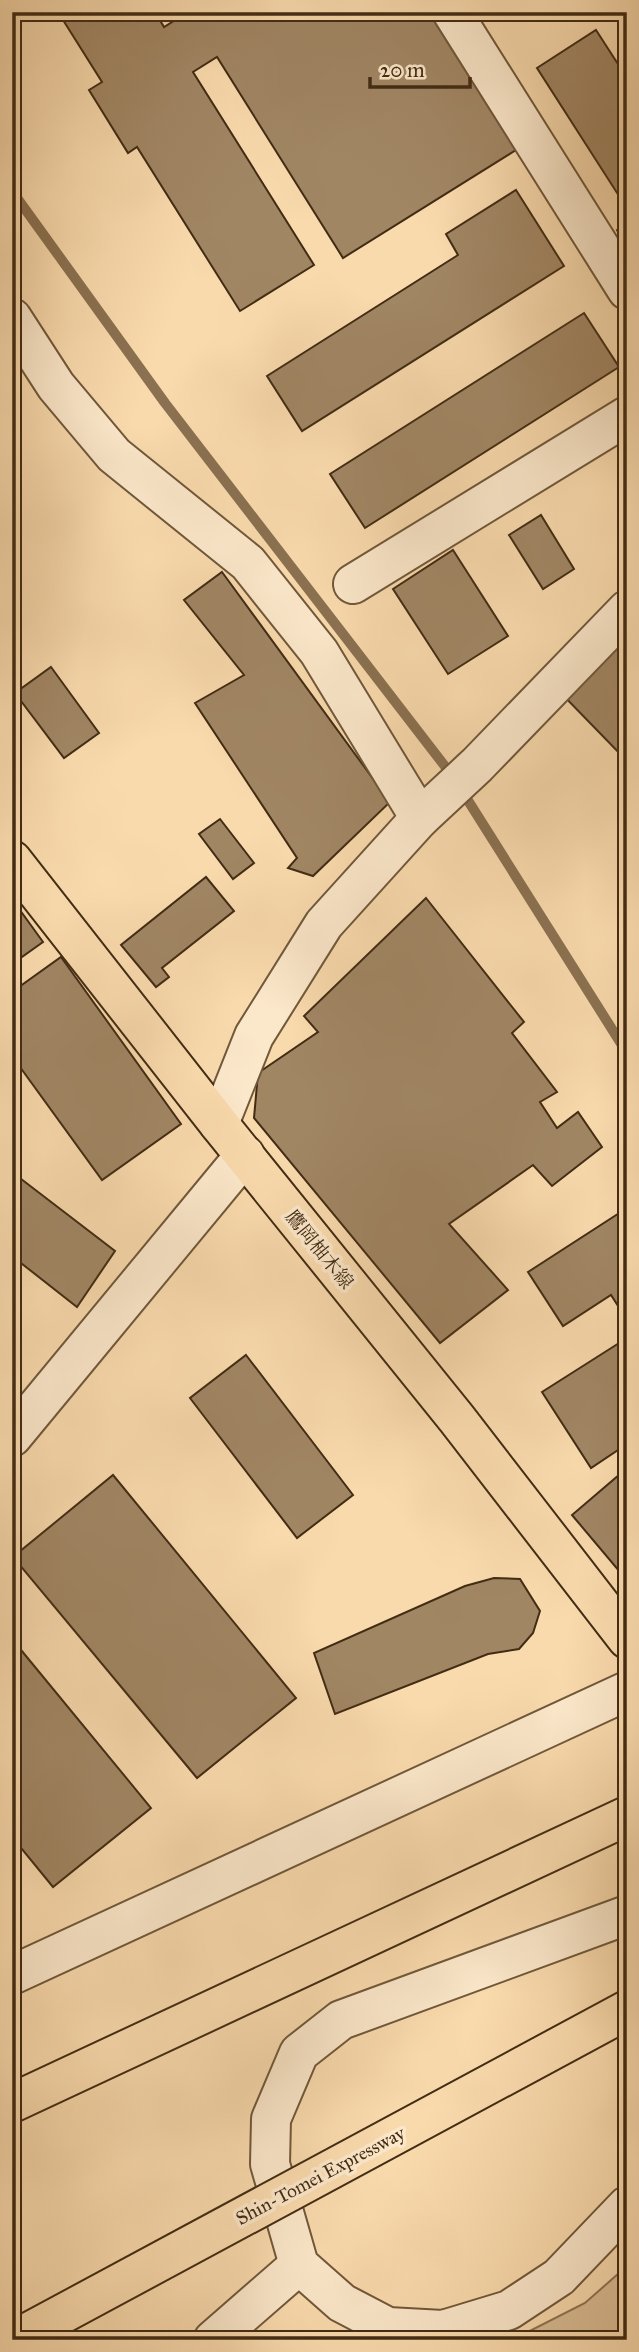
<svg xmlns="http://www.w3.org/2000/svg" width="639" height="2352" viewBox="0 0 639 2352" font-family="'IM FELL Great Primer','Noto Serif JP',serif">
<rect width="100%" height="100%" fill="#f9daad"/>
<filter id="stains"><feTurbulence type="fractalNoise" baseFrequency=".00286" numOctaves="4"/><feColorMatrix values="0 0 0 0 .2 0 0 0 0 .09 0 0 0 0 .02 0 0 0 .5 -.17"/></filter>
<radialGradient id="worn" r=".72"><stop offset=".6" stop-color="#630" stop-opacity="0"/><stop offset="1" stop-color="#630" stop-opacity=".3"/></radialGradient>
<polygon fill="#dabc93" stroke="#8e7454" stroke-width="2" points="627,2266 627,2340 512,2340 585,2303"/>
<g fill="none" stroke-linecap="round" stroke-linejoin="round">
<g stroke="#8b7151" stroke-width="10">
<polyline points="12,191 165,403 454,778"/>
<polyline points="462,791 627,1053"/>
</g>
</g>
<g fill="#a18664" stroke="#422c14" stroke-width="2">
<polygon points="58,12 155,12 164,27 188,12 430,12 516,150 343,258 217,57 193,72 314,265 240,311 137,147 128,153 89,90 102,82"/>
<polygon points="596,30 627,78 627,191 619,196 537,68"/>
<polygon points="516,190 564,266 302,431 267,376 458,255 446,234"/>
<polygon points="627,224 627,247 617,230"/>
<polygon points="584,313 619,367 365,528 330,474"/>
<polygon points="541,515 574,569 543,589 509,535"/>
<polygon points="453,550 508,636 448,674 393,589"/>
<polygon points="222,572 390,802 313,876 288,868 297,858 195,703 244,675 184,600"/>
<polygon points="627,623 627,761 557,689"/>
<polygon points="51,667 99,733 64,758 15,693"/>
<polygon points="220,819 254,863 233,879 199,834"/>
<polygon points="206,877 234,911 162,968 169,977 156,987 121,945"/>
<polygon points="426,898 524,1022 512,1033 557,1092 540,1102 557,1128 578,1112 602,1147 552,1186 533,1165 449,1224 508,1290 440,1343 254,1118 258,1073 318,1032 304,1016"/>
<polygon points="12,899 43,942 12,964"/>
<polygon points="61,957 181,1124 102,1180 12,1056 12,992"/>
<polygon points="12,1172 115,1251 77,1307 12,1256"/>
<polygon points="627,1208 627,1320 611,1295 563,1326 528,1272"/>
<polygon points="627,1338 627,1444 591,1468 542,1392"/>
<polygon points="246,1355 353,1495 297,1538 190,1398"/>
<polygon points="626,1469 627,1576 625,1578 572,1515"/>
<polygon points="113,1475 296,1698 197,1778 13,1557"/>
<polygon points="494,1578 520,1579 540,1611 533,1633 519,1649 488,1654 335,1714 314,1653 465,1586"/>
<polygon points="12,1639 151,1808 53,1887 12,1837"/>
</g>
<g fill="none" stroke-linecap="round" stroke-linejoin="round">
<g stroke="#70583a" stroke-width="42">
<g id="minor">
<polyline points="452,12 627,290"/>
<polyline points="12,318 56,386 114,455 248,563 319,652 420,818"/>
<polyline points="353,584 627,416"/>
<polyline points="219,1124 254,1036 324,924 420,818 477,765 627,610"/>
<polyline points="12,1437 245,1155"/>
<polyline points="627,1915 341,2020 299,2053 271,2119 270,2164 299,2265 342,2303 388,2327 443,2330 509,2310 559,2277 627,2206"/>
<polyline points="12,1975 627,1691"/>
<polyline points="213,2340 299,2265"/>
</g>
</g>
<g stroke="#422c14" stroke-width="42">
<polyline id="major" points="12,860 219,1124 457,1419 627,1639"/>
</g>
<g stroke="#422c14" stroke-width="42">
<polyline id="highway" points="12,2103 627,1816"/>
</g>
<use href="#minor" stroke="#fbe7ca" stroke-width="38"/>
<use href="#major" stroke="#f9daad" stroke-width="38"/>
<use href="#highway" stroke="#f9daad" stroke-width="38"/>
<g stroke="#422c14" stroke-width="42" stroke-linecap="butt">
<polyline id="highway-bridge" points="14,2340 627,2010"/>
</g>
<use href="#highway-bridge" stroke="#f9daad" stroke-width="38"/>
</g>
<g text-anchor="middle" stroke-width="7" stroke-linejoin="round" paint-order="stroke">
<g font-size="19" fill="#422c14" stroke="#fbe7ca">
<text transform="translate(320 1249) rotate(51)" y="7">鷹岡柚木線</text>
<text transform="translate(320 2175) rotate(-28)" y="7">Shin-Tomei Expressway</text>
</g>
</g>
<rect width="639" height="2352" fill="none" stroke="#f9daad" stroke-width="42"/>
<rect x="14" y="14" width="611" height="2324" fill="none" stroke="#422c14" stroke-width="3.5"/>
<rect x="21" y="21" width="597" height="2310" fill="none" stroke="#422c14" stroke-width="2"/>
<path d="M370 77v10h100v-10" fill="none" stroke="#422c14" stroke-width="3.5"/>
<text x="380" y="77" font-size="21" fill="#422c14" stroke="#fbe7ca" stroke-width="5" paint-order="stroke">20 m</text>
<rect width="100%" height="100%" filter="url(#stains)"/>
<rect width="100%" height="100%" fill="url(#worn)"/>
</svg>
